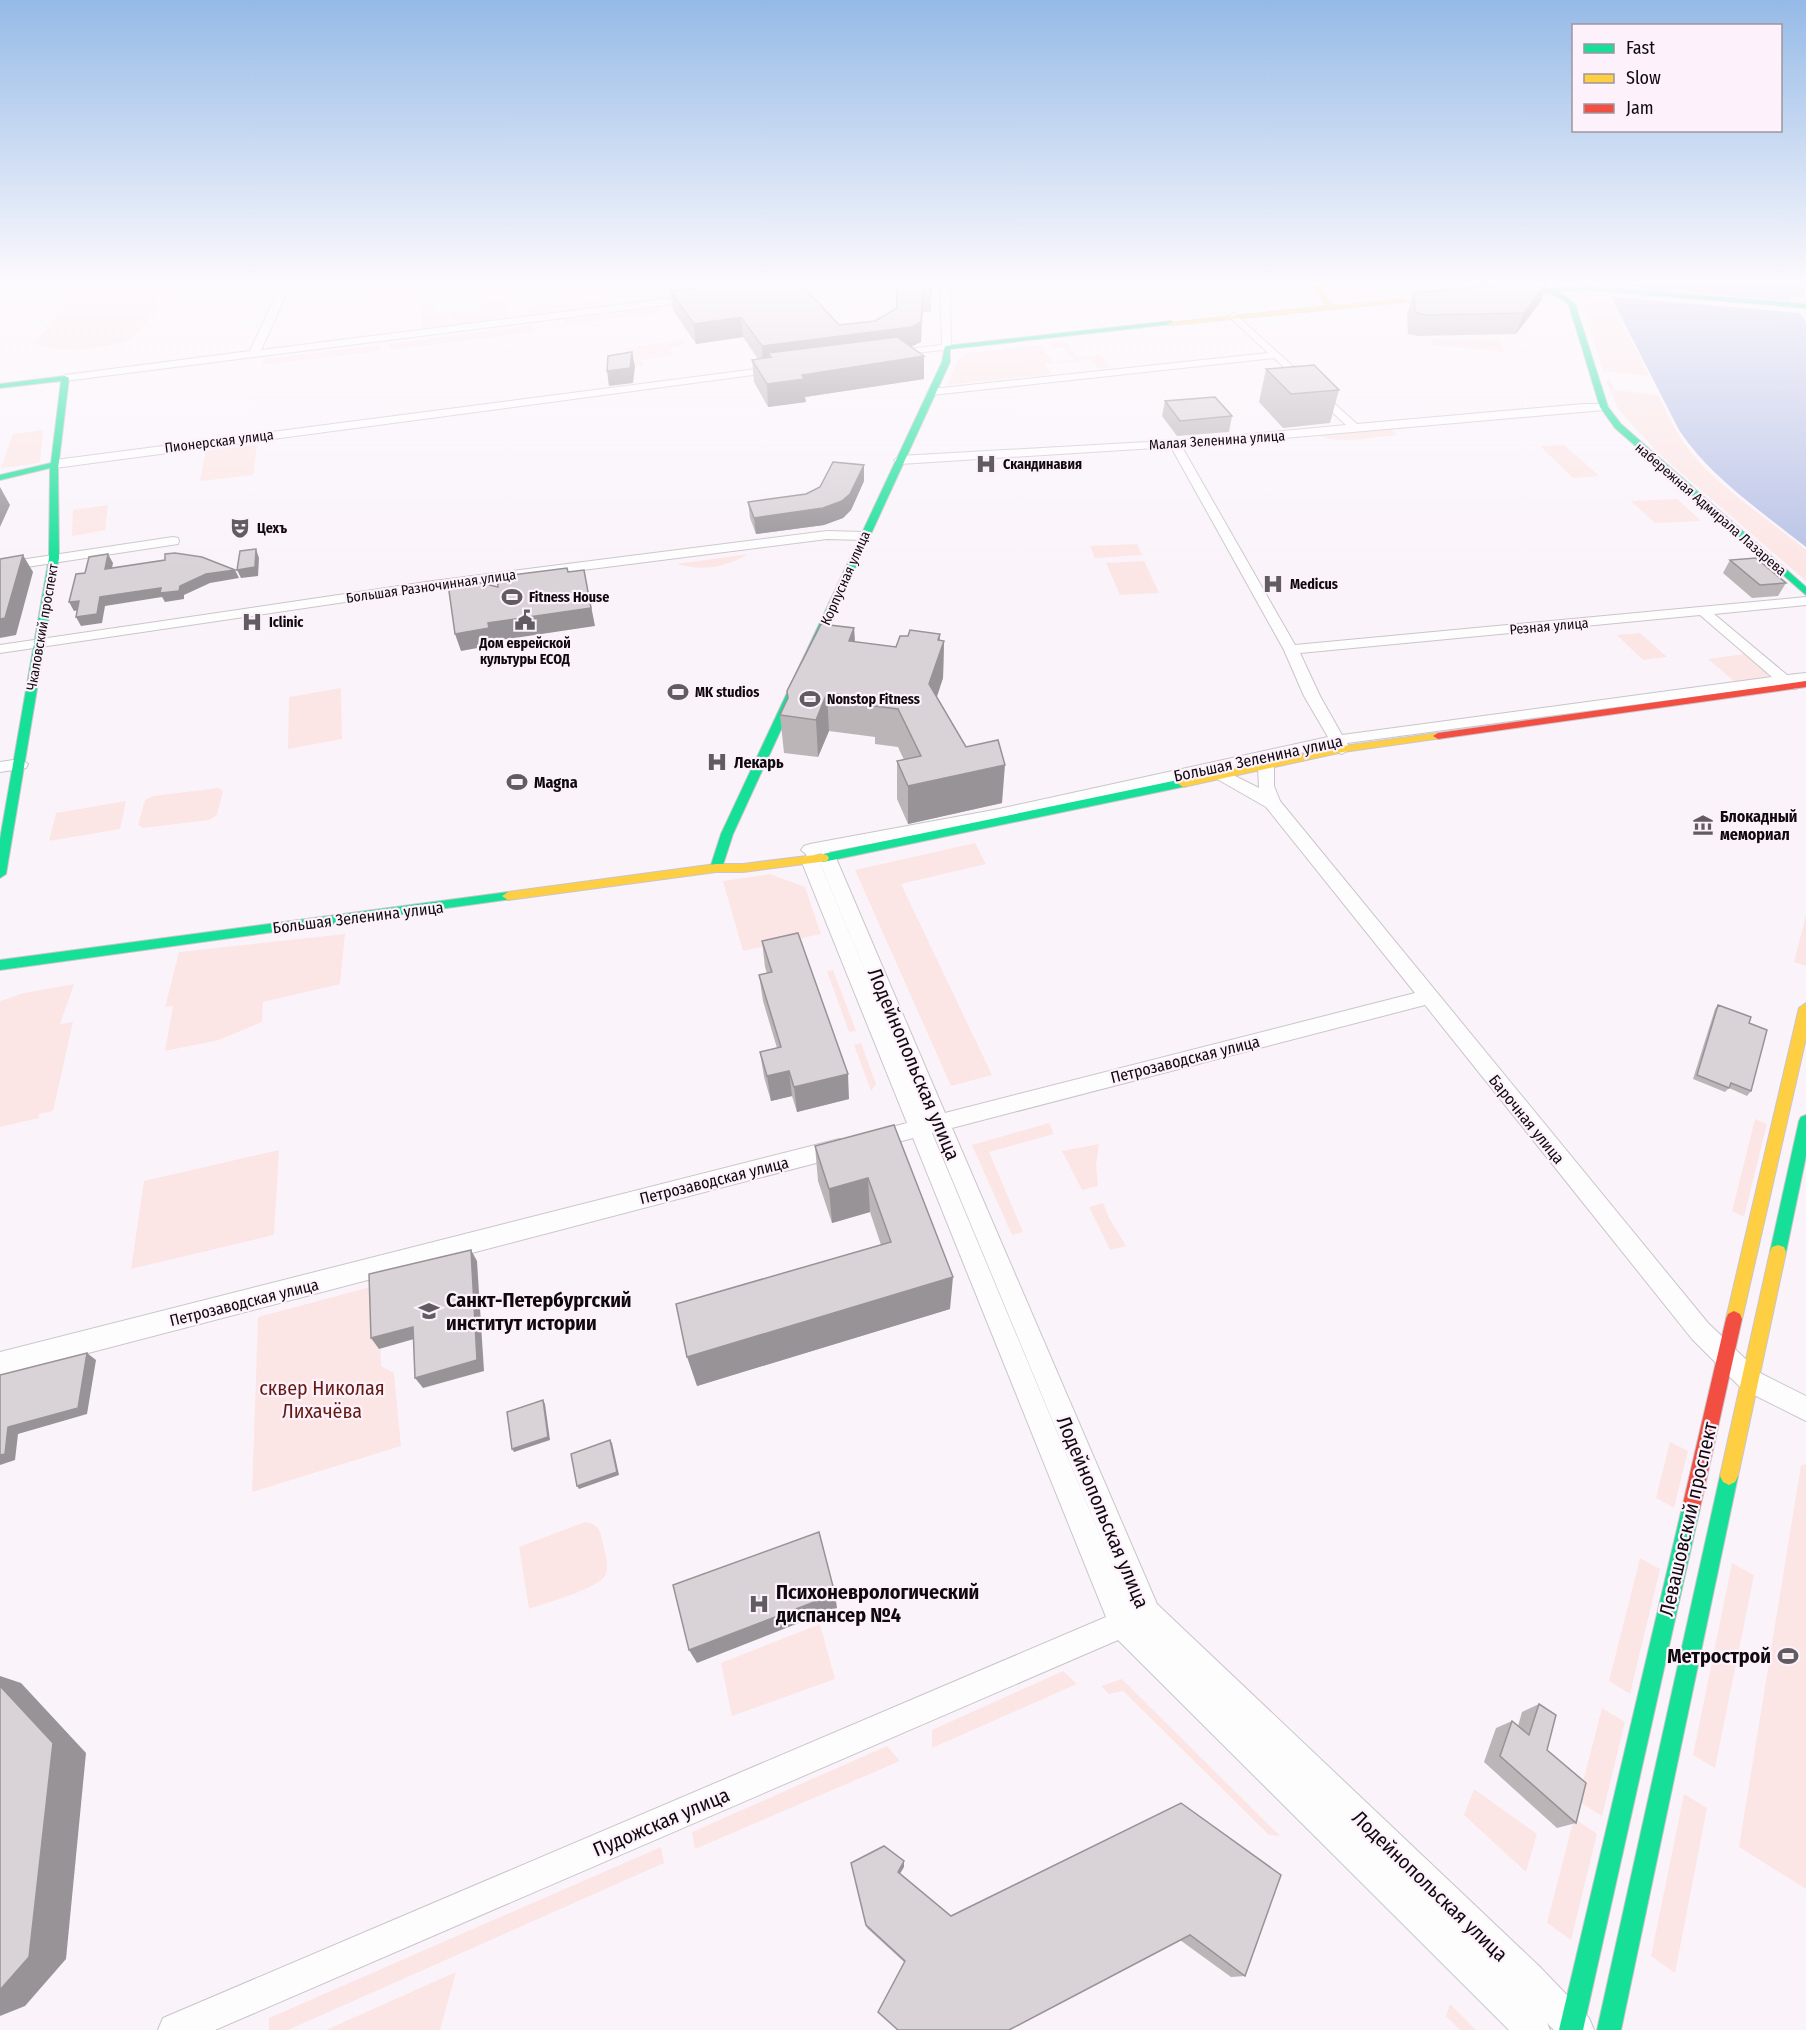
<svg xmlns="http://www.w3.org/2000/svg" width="1806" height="2030" viewBox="0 0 1806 2030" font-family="'Fira Sans Condensed',sans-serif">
<rect width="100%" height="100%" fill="#faf4fa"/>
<g fill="#fce6e5">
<path d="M101,282H167L173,285C165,295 142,330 134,336C117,349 51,356 35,342L80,289Z"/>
<polygon points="368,282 408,282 403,302 377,304 377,296 363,297"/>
<polygon points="1338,282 1387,282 1397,290 1377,292 1383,297 1349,300 1344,298 1355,296 1350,292 1339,292 1331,284"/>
<polygon points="664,292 603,300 605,306 527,316 526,310 532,307"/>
<polygon points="1589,296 1609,297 1649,376 1603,371 1583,306 1587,306 1585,299"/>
<polygon points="504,299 510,318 422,328 421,307 435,306 435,314 487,309 487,301"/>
<polygon points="661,307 663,312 567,325 565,320"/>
<polygon points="533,325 534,332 389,350 388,344"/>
<polygon points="1431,339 1500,339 1504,352 1433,345"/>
<polygon points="684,340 686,344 670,349 672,356 642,360 644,366 635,367 625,348"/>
<polygon points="1065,342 1078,357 1100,355 1112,367 1099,369 1090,359 1045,364 1052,374 948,385 958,360 969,353 1042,345 1045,349 1043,350 1054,362 1073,360 1073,357 1063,347 1052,348 1049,344"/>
<polygon points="379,345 379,351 262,365 264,359"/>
<path d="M1610,379L1614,390L1658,395C1667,413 1675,431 1687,447C1715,485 1769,520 1806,550V581L1657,452L1618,409L1606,380Z"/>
<path d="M1391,429L1398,435C1381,436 1332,446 1320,435Z"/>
<polygon points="43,430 40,463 1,468 13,434"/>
<polygon points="257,445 253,475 200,481 206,451"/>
<polygon points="1564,445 1599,476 1573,478 1540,446"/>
<polygon points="1677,499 1701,521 1655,523 1631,501"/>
<polygon points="108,505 105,530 72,536 73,510"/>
<polygon points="1137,544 1142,555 1095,558 1090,546"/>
<path d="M748,554C725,568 702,571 676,564Z"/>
<polygon points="1144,561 1159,593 1120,595 1106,563"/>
<polygon points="1640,633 1667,657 1643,660 1617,635"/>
<polygon points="1744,654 1771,676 1735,682 1708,659"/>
<polygon points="341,688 342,739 288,749 289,697"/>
<polygon points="219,788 223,791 217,815 209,820 143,828 138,825 145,800 153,796"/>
<polygon points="126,801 120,829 49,841 56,813"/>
<polygon points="975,843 986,864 901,884 992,1075 951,1086 855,870"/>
<polygon points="770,874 805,887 821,934 743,951 723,881"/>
<polygon points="1806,915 1806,966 1794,962"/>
<polygon points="345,934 340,984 263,1002 262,1022 219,1040 165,1051 173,1006 165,1007 179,952"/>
<polygon points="833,970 856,1031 849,1032 827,971"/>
<polygon points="74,984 60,1024 73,1022 53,1111 39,1114 39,1118 0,1127 0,1001 24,993"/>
<polygon points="861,1043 876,1084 871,1091 854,1045"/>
<polygon points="1755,1119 1767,1124 1744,1217 1732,1211"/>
<polygon points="1049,1123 1054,1134 989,1152 1023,1232 1012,1235 972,1145"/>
<polygon points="1099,1144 1096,1165 1098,1186 1082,1190 1062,1151"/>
<polygon points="279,1150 274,1235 131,1269 144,1181"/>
<polygon points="1103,1203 1109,1218 1126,1246 1110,1250 1089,1207"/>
<polygon points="378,1285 381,1366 394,1373 401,1446 252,1492 258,1317"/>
<polygon points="1670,1442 1688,1451 1674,1508 1656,1498"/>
<polygon points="1806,1464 1806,1889 1739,1847 1801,1465"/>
<path d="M585,1522C599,1524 600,1531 603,1544C605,1554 610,1566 605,1576C597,1589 545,1603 529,1609L519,1547Z"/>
<polygon points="1640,1558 1660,1569 1630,1694 1609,1681"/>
<polygon points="1732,1563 1754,1575 1715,1768 1693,1755"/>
<polygon points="820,1624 835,1679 732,1716 721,1663"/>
<polygon points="1063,1671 1077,1684 932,1748 932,1730"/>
<polygon points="1122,1679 1280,1836 1269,1835 1123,1691 1109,1694 1101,1686"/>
<polygon points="1602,1708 1625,1722 1602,1816 1578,1801"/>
<polygon points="887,1746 900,1761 695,1849 692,1832"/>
<polygon points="1474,1789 1537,1834 1526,1872 1464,1815"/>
<polygon points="1684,1794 1707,1808 1675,1973 1651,1956"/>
<polygon points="1574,1818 1597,1834 1571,1940 1547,1923"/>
<polygon points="661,1847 664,1863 288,2030 269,2030 269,2018"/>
<polygon points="456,1972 440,2030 326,2030"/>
<polygon points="1450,2004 1476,2030 1460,2030 1446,2016"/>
</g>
<path fill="#b8c2e6" d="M1608,282H1806L1803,297L1789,296L1806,322V547C1761,511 1711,478 1679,430L1611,297Z"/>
<polygon fill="#faf4fa" points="1608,285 1792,301 1800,313 1611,297"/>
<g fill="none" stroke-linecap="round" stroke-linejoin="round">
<g stroke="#cac5ca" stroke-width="2">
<g id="street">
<polygon points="282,282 292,282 261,350 697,295 702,298 697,301 65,381 60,378 65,375 250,351"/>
<polygon points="798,282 824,282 777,291 772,288"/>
<polygon points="940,282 950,282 951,349 888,356 887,354 892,351 942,345"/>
<polygon points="1387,282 1398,282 1415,300 1413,302 1407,302"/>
<path d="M1234,313L1357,424L1583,404H1604L1609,407L1604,410L1182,447L1295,645L1806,597V605L1714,614L1787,675L1806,673V681L1796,683L1798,686L1796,689H1786L1781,685L1347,743L1350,749L1342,754L1336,752L1332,746L1223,770L1259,788L1258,767L1266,762L1272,763L1274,767V786L1280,801L1708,1323L1760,1373L1806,1396V1421L1742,1389L1692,1339L1425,1005L952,1128L1157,1604L1539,1966L1589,2018L1594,2030H1554L1547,2023L1550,2030H1509L1118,1640L215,2030H158L163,2018L1106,1617L913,1138L873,1149L865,1146L862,1140L865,1134L907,1123L801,860L807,855L801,850L804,846L810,844L999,809L1328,737L1304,696L1284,650L1171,447L900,464L894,460L900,456L1200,439L1346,425L1274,358L932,395L927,392L932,389L1268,353L1231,318L1229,316ZM1700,615L1772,677L1342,735L1320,696L1300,653ZM1217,771L1215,775L1217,779L1266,807L1415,993L945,1113L836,858L833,854L828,852L999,819L1220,771ZM822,853L818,858L926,1118L819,860L814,855ZM932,1133H933L1130,1607Z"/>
<polygon points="779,366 784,369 783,371 55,468 49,464 55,460"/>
<polygon points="827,531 864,532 870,536 864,540 827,539 433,589 0,653 0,645 433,581"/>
<polygon points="173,537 178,538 179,541 178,544 0,571 0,563"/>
<polygon points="20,759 28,764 26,768 0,772 0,762"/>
<polygon points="839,1139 847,1142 850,1148 847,1154 839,1157 0,1376 0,1352"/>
</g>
</g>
<g stroke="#cac5ca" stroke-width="2">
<g id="fast">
<path d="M1588,286L1806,304V308L1588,290L1559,291L1575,304L1608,407L1621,424L1806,587V595L1615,428L1600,407L1569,305C1551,287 1529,292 1506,295L1503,293L1533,288Z"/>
<polygon points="1171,321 1173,324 950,349 950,362 733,834 722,868 716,872 712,871 710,868 721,834 942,362 945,346"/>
<polygon points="65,376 69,378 58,469 59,558 6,874 0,878 0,839 49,558 50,468 0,480 0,475 51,463 61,381 0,388 0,384"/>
<polygon points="1183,779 1189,783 1187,786 823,862 817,858 823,854"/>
<polygon points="508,892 512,893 514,896 512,899 0,970 0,960"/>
<polygon points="1806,1115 1806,1156 1786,1252 1784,1257 1778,1259 1772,1257 1770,1252 1799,1121 1801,1117"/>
<polygon points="1729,1467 1735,1470 1738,1476 1621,2030 1597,2030 1720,1476 1723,1470"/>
<polygon points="1691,1499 1697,1502 1700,1508 1583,2030 1559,2030 1682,1508 1685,1502"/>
</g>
</g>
<g stroke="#cac5ca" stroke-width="2">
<g id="slow">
<polygon points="1307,282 1314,282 1334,306 1450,295 1453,297 1171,325 1168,323 1328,306"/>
<polygon points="1438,733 1443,736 1442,738 1343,752 1183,787 1177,783 1183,779 1343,746"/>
<polygon points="823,854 827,855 829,858 827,861 743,872 716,872 508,900 502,896 508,892 716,864 743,864"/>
<polygon points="1806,1003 1806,1038 1742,1319 1740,1324 1734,1327 1728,1324 1726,1319 1799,1008"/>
<polygon points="1778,1245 1784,1247 1786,1252 1738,1476 1735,1482 1729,1485 1723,1482 1720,1476 1770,1252 1772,1247"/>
</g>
</g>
<g stroke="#cac5ca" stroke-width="2">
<g id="jam">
<polygon points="1806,681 1806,687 1438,739 1433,736 1438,733"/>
<polygon points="1734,1311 1740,1314 1742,1319 1700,1508 1697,1514 1691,1517 1685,1514 1682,1508 1726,1319 1728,1314"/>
</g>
</g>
<use href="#street" fill="#fefdfe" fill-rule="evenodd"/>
<use href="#fast" fill="#16e098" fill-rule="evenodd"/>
<use href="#slow" fill="#ffcf43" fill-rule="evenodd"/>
<use href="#jam" fill="#f24e42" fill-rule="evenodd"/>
</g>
<g fill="#bbb5b8">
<polygon points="896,282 931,282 931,312 923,312 921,342 911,347 924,356 924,379 805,397 806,402 768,407 754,382 752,360 758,359 743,337 696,344 673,310 670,291 839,325 875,321 897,308"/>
<polygon points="1414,293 1541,301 1516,334 1418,336 1408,334 1407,315"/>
<polygon points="1266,369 1339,390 1330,423 1283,428 1259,402"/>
<polygon points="1165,401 1232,416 1229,432 1177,436 1162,416"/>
<polygon points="864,465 864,481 851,510 843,518 824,525 756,534 750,518 748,502 806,494"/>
<polygon points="1730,560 1786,583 1778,596 1752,598 1723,573"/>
<polygon points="854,628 855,642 896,647 940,640 944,641 943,678 937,697 966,747 1002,803 908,824 897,799 897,761 904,760 898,747 875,744 875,737 829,731 818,757 784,753 780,715"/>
<polygon points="762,941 849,1099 797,1112 792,1096 771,1101 764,1077 760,1052 777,1048 763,1001 759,975 767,973 765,967"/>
<polygon points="1718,1005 1749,1023 1751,1091 1747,1096 1729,1088 1725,1092 1693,1079 1715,1009"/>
<polygon points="894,1125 950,1309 697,1386 881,1245 870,1212 832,1223 818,1181 815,1146"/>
<polygon points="1539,1704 1547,1750 1576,1823 1557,1828 1484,1762 1496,1728 1512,1721 1518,1726 1522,1712"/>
<polygon points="1181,1803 1245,1976 1231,1977 1180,1940 904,1962 867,1928 866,1925 904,1867 900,1873 951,1916"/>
</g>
<g fill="#989396">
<polygon points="1547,282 1548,282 1541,301 1516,334 1524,313"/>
<polygon points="923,292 921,342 910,347 771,357 768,353 769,365 763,366 762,346 911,327"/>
<polygon points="741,317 743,337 696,344 694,324"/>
<polygon points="632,352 635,367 633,383 609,386 607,371"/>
<polygon points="924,356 924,379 805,397 806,402 768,407 767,384 802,375"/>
<polygon points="864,465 864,481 851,510 843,518 824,525 756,534 754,518 823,508"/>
<polygon points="0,487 10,505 0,527"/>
<polygon points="256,549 259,558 258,576 241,578 237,570"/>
<polygon points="108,554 113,563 110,578 105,569"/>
<polygon points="23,555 33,572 16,635 0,638 0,619"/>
<polygon points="235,570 239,578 210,583 184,595 184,599 165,602 162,597 105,606 102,623 81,626 76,617 100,597 161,588 180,586 206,574"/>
<polygon points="584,570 595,626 494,641 494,645 461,651 455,634 488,623"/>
<polygon points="79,601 84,609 74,611 69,602"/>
<polygon points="854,628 856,665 849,641"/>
<polygon points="940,634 939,655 944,641 943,678 928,722 929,684 938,640"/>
<polygon points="827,693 829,731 818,757 816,720"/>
<polygon points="1005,765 1002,803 908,824 908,786"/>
<polygon points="789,1071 792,1096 771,1101 767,1076"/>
<polygon points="848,1074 849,1099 797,1112 794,1087"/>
<polygon points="868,1178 870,1212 832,1223 829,1189"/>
<polygon points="471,1250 477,1261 484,1371 423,1388 415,1378"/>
<polygon points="953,1277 950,1309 697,1386 687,1357"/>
<polygon points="413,1327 421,1337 379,1349 371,1338"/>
<polygon points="87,1353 96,1360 87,1414 18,1434 15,1460 0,1465 0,1455 8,1427"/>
<polygon points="543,1400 545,1404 550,1440 514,1452 512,1449"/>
<polygon points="610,1440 612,1443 619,1475 579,1489 577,1486"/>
<polygon points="835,1594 837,1608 697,1663 689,1650"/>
<polygon points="0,1676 21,1683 86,1753 66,1959 25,2006 0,2016"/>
<polygon points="904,1861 904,1867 898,1877 898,1872"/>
</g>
<g fill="#d9d2d6" stroke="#989396" stroke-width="1.5">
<polygon points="737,282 799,282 839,325 875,321 897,308 896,282 931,282 931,292 923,292 921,322 911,327 762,346 741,317 694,324 670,291"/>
<polygon points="1527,282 1547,282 1524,313 1425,315 1415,312 1414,293"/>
<polygon points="897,337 924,356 802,375 804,379 767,384 752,360 771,357 768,353"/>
<polygon points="632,352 630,368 607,371 608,356"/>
<polygon points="1314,365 1339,390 1291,394 1266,369"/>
<polygon points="1215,397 1232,416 1180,421 1165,401"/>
<polygon points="833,462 864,465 850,494 842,501 823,508 754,518 748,502 806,494 820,487"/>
<polygon points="256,549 255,567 237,570 240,551"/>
<polygon points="175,553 202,557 235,570 206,574 180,586 179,591 160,593 161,588 100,597 97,614 76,617 79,601 69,602 76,574 85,573 89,557 108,554 105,569 165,560 165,554"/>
<polygon points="23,555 5,618 0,619 0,559"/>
<polygon points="1756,558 1786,583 1760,585 1730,560"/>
<polygon points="567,568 568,572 584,570 591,608 488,623 489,628 455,634 449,591 450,587 459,582 472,581 498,587 497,577"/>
<polygon points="821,624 854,628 849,641 896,647 900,636 908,636 910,630 940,634 938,640 944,641 929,684 966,747 998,740 1005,765 908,786 897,761 921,756 898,709 874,706 877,699 827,693 816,720 780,715 788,698 787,691"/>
<polygon points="798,933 848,1074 794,1087 789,1071 767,1076 760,1052 781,1047 759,975 772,972 762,941"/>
<polygon points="1718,1005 1751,1017 1749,1023 1767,1030 1751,1091 1731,1083 1729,1088 1697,1075"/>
<polygon points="894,1125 953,1277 687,1357 676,1304 891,1242 868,1178 829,1189 815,1146"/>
<polygon points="471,1250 477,1360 415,1378 413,1327 371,1338 369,1274"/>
<polygon points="87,1353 78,1408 8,1427 5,1454 0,1455 0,1375"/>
<polygon points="543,1400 548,1437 512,1449 507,1412"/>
<polygon points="610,1440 617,1472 577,1486 571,1454"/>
<polygon points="819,1532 835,1594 689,1650 673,1585"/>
<polygon points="0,1686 53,1743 29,1957 0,1990"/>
<polygon points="1539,1704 1556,1715 1547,1750 1586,1783 1576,1823 1500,1756 1512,1721 1529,1735"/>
<polygon points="1181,1803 1281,1875 1245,1976 1190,1935 1009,2030 898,2030 878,2012 905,1961 866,1925 851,1863 884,1846 904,1861 898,1872 951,1916"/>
</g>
<linearGradient id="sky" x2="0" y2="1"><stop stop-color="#95bae7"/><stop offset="0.5" stop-color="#fdfafd"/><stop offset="1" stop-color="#fdfafd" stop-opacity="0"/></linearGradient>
<rect width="1806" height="566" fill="url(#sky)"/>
<defs>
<g id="hospital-bare" transform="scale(1.62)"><path d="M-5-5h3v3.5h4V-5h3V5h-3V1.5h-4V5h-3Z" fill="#615c61" stroke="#fdf1fc" stroke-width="2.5" paint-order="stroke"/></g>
<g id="theatre-bare" transform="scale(1.62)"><path d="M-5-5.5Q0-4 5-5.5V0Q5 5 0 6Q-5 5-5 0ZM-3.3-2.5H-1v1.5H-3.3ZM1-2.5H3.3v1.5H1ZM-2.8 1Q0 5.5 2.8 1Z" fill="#615c61" stroke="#fdf1fc" stroke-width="2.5" paint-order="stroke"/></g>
<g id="stadium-bare" transform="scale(1.62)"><path d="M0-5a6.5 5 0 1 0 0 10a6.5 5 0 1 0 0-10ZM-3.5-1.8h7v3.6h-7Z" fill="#615c61" stroke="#fdf1fc" stroke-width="2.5" paint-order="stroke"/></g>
<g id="civic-bare" transform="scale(1.62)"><path d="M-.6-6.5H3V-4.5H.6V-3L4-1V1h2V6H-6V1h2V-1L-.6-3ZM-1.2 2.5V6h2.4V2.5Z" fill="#615c61" stroke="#fdf1fc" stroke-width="2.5" paint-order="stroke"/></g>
<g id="museum-bare" transform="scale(1.62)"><path d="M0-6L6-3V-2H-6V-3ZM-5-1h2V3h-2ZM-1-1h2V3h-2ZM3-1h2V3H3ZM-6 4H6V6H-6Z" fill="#615c61" stroke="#fdf1fc" stroke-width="2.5" paint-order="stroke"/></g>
<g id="university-bare" transform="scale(1.62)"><path d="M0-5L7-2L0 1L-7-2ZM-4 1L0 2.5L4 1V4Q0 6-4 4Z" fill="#615c61" stroke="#fdf1fc" stroke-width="2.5" paint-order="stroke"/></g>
</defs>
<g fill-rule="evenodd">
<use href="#hospital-bare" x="986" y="464"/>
<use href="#theatre-bare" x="240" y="528"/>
<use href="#hospital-bare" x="1273" y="584"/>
<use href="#stadium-bare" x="512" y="597"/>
<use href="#civic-bare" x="525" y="620"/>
<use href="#hospital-bare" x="252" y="622"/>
<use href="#stadium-bare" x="678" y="692"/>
<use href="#stadium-bare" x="810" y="699"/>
<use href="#hospital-bare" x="717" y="762"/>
<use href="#stadium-bare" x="517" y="782"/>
<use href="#museum-bare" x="1703" y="825"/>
<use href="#university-bare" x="429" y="1311"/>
<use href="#hospital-bare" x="759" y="1604"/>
<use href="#stadium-bare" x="1788" y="1656"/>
</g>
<g text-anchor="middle" stroke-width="4.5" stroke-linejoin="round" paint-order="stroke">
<g font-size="14" fill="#0f0a0e" stroke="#fdf1fc">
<text transform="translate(1217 440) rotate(-4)" y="5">Малая Зеленина улица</text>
<text transform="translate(219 441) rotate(-7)" y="5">Пионерская улица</text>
<text transform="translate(1711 509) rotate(41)" y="5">набережная Адмирала Лазарева</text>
<text transform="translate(845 578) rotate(-66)" y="5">Корпусная улица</text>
<text transform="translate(431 586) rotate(-8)" y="5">Большая Разночинная улица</text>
<text transform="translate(1549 626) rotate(-5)" y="5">Резная улица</text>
<text transform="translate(42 627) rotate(-80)" y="5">Чкаловский проспект</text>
</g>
<g font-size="14" font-weight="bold" fill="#0f0a0e" stroke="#fdf1fc" text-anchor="start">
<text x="1003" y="469">Скандинавия</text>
<text x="257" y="533">Цехъ</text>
<text x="1290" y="589">Medicus</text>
<text x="529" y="602">Fitness House</text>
<text x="269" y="627">Iclinic</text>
<text x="525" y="648" text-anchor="middle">Дом еврейской<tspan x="525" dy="16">культуры ЕСОД</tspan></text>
<text x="695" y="697">MK studios</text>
<text x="827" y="704">Nonstop Fitness</text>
</g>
<g font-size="16" fill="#0f0a0e" stroke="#fdf1fc">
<text transform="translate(1258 758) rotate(-12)" y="6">Большая Зеленина улица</text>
<text transform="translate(358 917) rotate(-7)" y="6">Большая Зеленина улица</text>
<text transform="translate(1185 1059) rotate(-14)" y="6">Петрозаводская улица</text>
<text transform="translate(1527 1119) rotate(51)" y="6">Барочная улица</text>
<text transform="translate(714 1180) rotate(-14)" y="6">Петрозаводская улица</text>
<text transform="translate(244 1302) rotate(-14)" y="6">Петрозаводская улица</text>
</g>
<g font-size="16" font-weight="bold" fill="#0f0a0e" stroke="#fdf1fc" text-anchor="start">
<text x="734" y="768">Лекарь</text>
<text x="534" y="788">Magna</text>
<text x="1720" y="822">Блокадный<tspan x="1720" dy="18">мемориал</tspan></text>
</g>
<g font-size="20" fill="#0f0a0e" stroke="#fdf1fc">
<text transform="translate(914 1064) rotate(67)" y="7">Лодейнопольская улица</text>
<text transform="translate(1103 1512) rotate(67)" y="7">Лодейнопольская улица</text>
<text transform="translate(1688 1519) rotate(-77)" y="7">Левашовский проспект</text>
<text transform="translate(661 1822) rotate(-23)" y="7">Пудожская улица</text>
<text transform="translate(1430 1886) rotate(44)" y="7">Лодейнопольская улица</text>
</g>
<g font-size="20" font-weight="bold" fill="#0f0a0e" stroke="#fdf1fc" text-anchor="start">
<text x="446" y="1307">Санкт-Петербургский<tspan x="446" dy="23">институт истории</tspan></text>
<text x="776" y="1599">Психоневрологический<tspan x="776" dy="23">диспансер №4</tspan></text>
<text x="1771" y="1663" text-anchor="end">Метрострой</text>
</g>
<g font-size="20" fill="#621b11" stroke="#fdf1fc">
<text x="322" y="1395">сквер Николая<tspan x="322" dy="23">Лихачёва</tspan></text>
</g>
</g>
<rect x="1572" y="24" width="210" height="108" fill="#fdf1fc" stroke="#9e959d" stroke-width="1.5"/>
<rect x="1584" y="44" width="30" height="9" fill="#16e098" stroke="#9e959d" stroke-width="1.5"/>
<text x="1626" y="54" font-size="18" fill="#0f0a0e">Fast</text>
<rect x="1584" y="74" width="30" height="9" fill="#ffcf43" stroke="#9e959d" stroke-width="1.5"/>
<text x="1626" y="84" font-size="18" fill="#0f0a0e">Slow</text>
<rect x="1584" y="104" width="30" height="9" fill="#f24e42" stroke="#9e959d" stroke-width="1.5"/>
<text x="1626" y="114" font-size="18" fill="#0f0a0e">Jam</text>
</svg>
